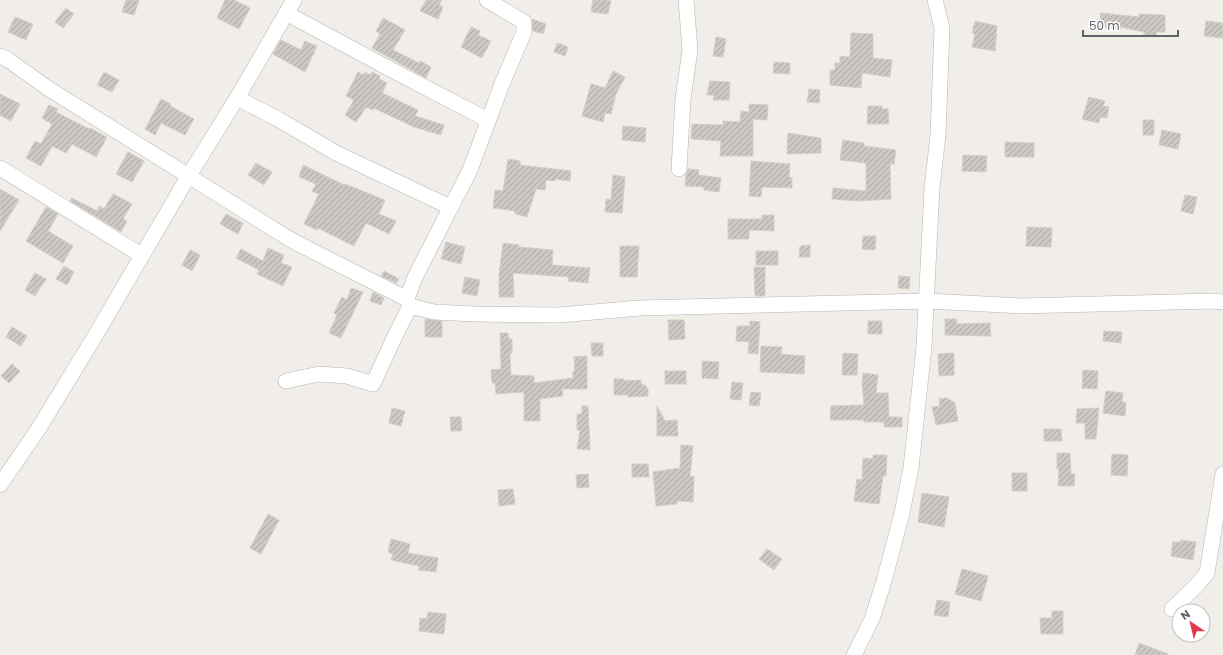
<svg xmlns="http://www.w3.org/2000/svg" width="1223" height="655" viewBox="0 0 1223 655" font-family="Poppins,sans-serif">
<defs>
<pattern id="building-hatch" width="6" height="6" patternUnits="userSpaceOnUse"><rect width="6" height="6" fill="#ccc8c4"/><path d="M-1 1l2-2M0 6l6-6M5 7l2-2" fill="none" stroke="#a9a6a3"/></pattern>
</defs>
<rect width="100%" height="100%" fill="#f1ede8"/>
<g fill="url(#building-hatch)" stroke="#d5cec6">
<polygon points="126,0 139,0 134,15 122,12"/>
<polygon points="225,0 234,0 250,8 239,29 217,18"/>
<polygon points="426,0 442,0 439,5 443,7 438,19 420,11"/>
<polygon points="593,0 611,0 608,14 591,12"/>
<polygon points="66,8 74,14 63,28 55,22"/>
<polygon points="1101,13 1139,17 1139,14 1165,15 1165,32 1156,32 1156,36 1144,35 1144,32 1121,27 1121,29 1099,27"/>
<polygon points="15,17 33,24 26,40 8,32"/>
<polygon points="383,18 405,30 393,50 419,63 420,61 431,67 426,78 372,48 380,34 376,31"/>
<polygon points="532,19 546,24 543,34 533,31"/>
<polygon points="975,21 997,26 995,51 972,47 975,34 972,33"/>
<polygon points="1206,21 1223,23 1223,38 1204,36"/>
<polygon points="471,27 480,31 478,35 491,41 482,58 461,47"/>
<polygon points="851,33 873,34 873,58 892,60 890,77 862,73 861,88 830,85 830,70 835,70 835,63 840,63 840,56 850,57"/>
<polygon points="716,37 726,39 723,57 713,56"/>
<polygon points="281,40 301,50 305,41 317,46 305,72 273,54"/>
<polygon points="557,43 568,47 565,56 554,52"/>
<polygon points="774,62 790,63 790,74 773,73"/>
<polygon points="613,71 625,77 616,94 611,114 605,113 603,122 582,116 591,84 605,88"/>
<polygon points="104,72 119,80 112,92 97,85"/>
<polygon points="358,72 363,75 365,72 370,75 372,72 380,76 379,79 387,83 382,93 418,110 415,116 444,125 441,135 414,127 374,108 373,110 366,107 356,122 345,115 354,100 346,96"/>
<polygon points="710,81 730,82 729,100 713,100 714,95 707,95"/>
<polygon points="809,89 820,90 819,103 807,102"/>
<polygon points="0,94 20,104 11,121 0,115"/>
<polygon points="1089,97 1105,101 1103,106 1109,107 1107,118 1100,117 1099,123 1082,119"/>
<polygon points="161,99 171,104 170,106 194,119 185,135 161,123 155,135 145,129"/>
<polygon points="749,104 768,105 767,120 753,119 753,156 720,156 721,141 691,139 692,124 723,125 723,121 740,122 741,111 749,112"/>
<polygon points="49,105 58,109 56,112 89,129 90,128 107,137 96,157 72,144 66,153 52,146 41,166 26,158 35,141 41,144 52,124 42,118"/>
<polygon points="868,106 882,106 882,109 888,109 889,124 867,124"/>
<rect x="1143" y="120" width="11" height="15"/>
<polygon points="623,126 646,128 645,142 622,140"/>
<polygon points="1162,130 1181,134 1178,149 1159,145"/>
<polygon points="788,133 821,138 821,153 787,154"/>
<polygon points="843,140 864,143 864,146 896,150 894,164 890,164 891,199 859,201 832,199 833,188 866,191 866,163 840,160"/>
<polygon points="1005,142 1034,143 1034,157 1005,157"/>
<polygon points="128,152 144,161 132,182 116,174"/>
<polygon points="963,155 987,156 986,172 962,171"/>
<polygon points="508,159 520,161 520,165 571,171 570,181 555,179 554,181 546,180 545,190 536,189 527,217 515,214 515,211 493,208 495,190 503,191"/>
<polygon points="751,161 790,164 789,177 792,178 792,188 762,187 761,197 749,196"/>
<polygon points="256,163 272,172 264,185 248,175"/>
<polygon points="303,165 344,185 345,184 385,200 379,214 396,221 389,234 366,223 354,246 318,228 317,230 304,224 319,194 312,191 316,184 299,177"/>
<polygon points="688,169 699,170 698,175 721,178 719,192 704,190 704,187 685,186 686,175"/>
<polygon points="613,175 625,177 622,213 605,212 606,199 611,200"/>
<polygon points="0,189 19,200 0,231"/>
<polygon points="113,194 132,204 123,219 127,221 121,232 70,201 72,198 97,211 99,206 104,209"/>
<polygon points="1185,195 1197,197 1193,214 1181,211"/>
<polygon points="46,207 58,214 48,231 73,246 63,263 26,241"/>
<polygon points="226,214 243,223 238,234 220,224"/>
<polygon points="762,215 774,215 774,231 749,230 749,239 728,239 728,219 762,219"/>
<polygon points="1027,227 1052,228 1051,247 1026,246"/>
<polygon points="863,236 876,236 875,250 862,249"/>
<polygon points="446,242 465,247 461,264 441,259"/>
<polygon points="503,243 519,245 519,247 553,250 552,265 590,268 588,283 568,281 569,277 513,273 514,297 499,297 499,275"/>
<polygon points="810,245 810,257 799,257 800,246"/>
<polygon points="620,246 639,246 637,277 620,277"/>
<polygon points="268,248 284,255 281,263 292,267 283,286 257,274 259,270 236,258 241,249 263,261"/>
<polygon points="190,250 200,255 192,271 182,265"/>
<rect x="756" y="251" width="22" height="14"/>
<polygon points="64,266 74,272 67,285 56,279"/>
<polygon points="754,267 765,267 765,296 755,296"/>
<polygon points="384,271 399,279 396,283 381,276"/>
<polygon points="35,273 46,279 35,296 25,290"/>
<polygon points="899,276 910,277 909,289 898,288"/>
<polygon points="465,277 480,280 477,296 462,293"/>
<polygon points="351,288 363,292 341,338 329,333 337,315 334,313 342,297 347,300"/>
<polygon points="373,292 384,298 381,305 370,301"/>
<polygon points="425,319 442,321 442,337 425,337"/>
<polygon points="945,319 957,319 956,324 990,323 991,336 945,335"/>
<polygon points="668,320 684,320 685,339 669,340"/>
<polygon points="750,321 760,322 758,354 748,353 749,342 736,341 737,326 750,326"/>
<rect x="868" y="321" width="14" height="13"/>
<polygon points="12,327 27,336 21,346 6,337"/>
<polygon points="1104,331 1122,332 1121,343 1103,341"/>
<polygon points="500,333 508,333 509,339 512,339 512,353 510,353 511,375 534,376 534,383 573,378 573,371 575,371 574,357 587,356 587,389 562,389 563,396 540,399 540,421 524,421 524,392 496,394 495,383 492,383 491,370 501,369"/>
<polygon points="591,343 603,343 603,356 592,356"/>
<polygon points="761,346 782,347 781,354 805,356 804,374 760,372"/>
<polygon points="843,353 858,354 857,375 842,375"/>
<polygon points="954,353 954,375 939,376 938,354"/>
<polygon points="702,361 719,362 718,379 702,378"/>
<polygon points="12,364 20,371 9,383 1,376"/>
<polygon points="1083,370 1098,371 1097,389 1082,388"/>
<rect x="665" y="371" width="21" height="13"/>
<polygon points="863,373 878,375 876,393 888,393 889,417 902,417 902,427 884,427 884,422 864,422 864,420 830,420 831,406 864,405 862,383"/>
<polygon points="614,379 624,379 624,381 641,380 641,384 646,386 648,389 648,396 628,397 628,395 614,395"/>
<polygon points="732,382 743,383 741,400 730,399"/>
<polygon points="1106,391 1123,393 1122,402 1126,402 1125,416 1103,413"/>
<polygon points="751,392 761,393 759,406 749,405"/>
<polygon points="947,398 955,403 958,421 936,425 932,407 940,406 939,399"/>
<polygon points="582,406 588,406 590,450 577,449 580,430 577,430 577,414 582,414"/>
<polygon points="657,406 666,423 665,421 677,420 678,436 657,436"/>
<polygon points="392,408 405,411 401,426 389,423"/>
<polygon points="1099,408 1096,439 1085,439 1085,423 1076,423 1077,409"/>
<polygon points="450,417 461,417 462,431 451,431"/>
<polygon points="1044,429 1061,429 1062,441 1044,441"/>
<polygon points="681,445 693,446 690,476 694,477 693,502 677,501 677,504 656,506 653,472 680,468"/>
<polygon points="1057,453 1070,453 1071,474 1075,474 1074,486 1058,486 1059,468 1057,469"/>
<polygon points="1112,454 1128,455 1127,476 1111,475"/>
<polygon points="873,455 887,455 886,476 883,476 879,504 854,501 857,479 862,480 863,458 873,459"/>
<polygon points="632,464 648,464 649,477 632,477"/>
<rect x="1012" y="473" width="15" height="18"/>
<polygon points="588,474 589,487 577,488 576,475"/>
<polygon points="513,489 515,504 499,506 498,490"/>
<polygon points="922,493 949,497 944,527 918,522"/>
<polygon points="268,514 279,520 261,554 250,548"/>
<polygon points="391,539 410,544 408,553 438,558 436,572 419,570 419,566 391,560 393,554 388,552"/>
<polygon points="1181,540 1196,542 1193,560 1171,556 1173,542 1180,542"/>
<polygon points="767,549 782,559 774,570 759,559"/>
<polygon points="962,569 988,576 981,601 955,594"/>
<polygon points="937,600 950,602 948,617 934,615"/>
<polygon points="1052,611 1063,611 1063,634 1041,634 1040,618 1052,618"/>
<polygon points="428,612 446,614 444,634 419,631 420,618 427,619"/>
<polygon points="1139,643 1168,654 1168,655 1135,655"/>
</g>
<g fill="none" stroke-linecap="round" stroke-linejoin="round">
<g stroke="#b3b6ba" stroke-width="16">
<g id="street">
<polyline points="286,13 388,68 488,120"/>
<polyline points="0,56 7,59 49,89 291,240 407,299 410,306 434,312 475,314 559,315 640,308 927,301 1021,306 1212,301 1223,302"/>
<polyline points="237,98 278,119 336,153 450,207"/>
<polyline points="0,168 141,255"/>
<polyline points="679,169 683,99 690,50 686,0"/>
<polyline points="407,299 415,277 470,170 502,84 524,32 524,22 487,0"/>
<polyline points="286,381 319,374 347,376 373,384 394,338 410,306"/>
<polyline points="0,485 39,428 98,331 188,177 237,98 294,0"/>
<polyline points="1172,609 1195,587 1207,573 1223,474"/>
<polyline points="854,655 872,619 884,581 902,513 911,468 924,347 932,188 938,135 942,28 935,0"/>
</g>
</g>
<use href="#street" stroke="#fff" stroke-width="15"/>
</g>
<g transform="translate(1191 623) rotate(325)"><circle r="19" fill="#ffffff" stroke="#bfc1c3"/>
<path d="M0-3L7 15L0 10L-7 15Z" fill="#e6384b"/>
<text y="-6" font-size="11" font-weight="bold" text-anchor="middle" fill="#5f6468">N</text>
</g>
<path d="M1083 30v6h95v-6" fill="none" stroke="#5f6468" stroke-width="2"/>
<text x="1089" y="30" font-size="12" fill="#5f6468" stroke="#ffffff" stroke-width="3" paint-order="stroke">50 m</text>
</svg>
